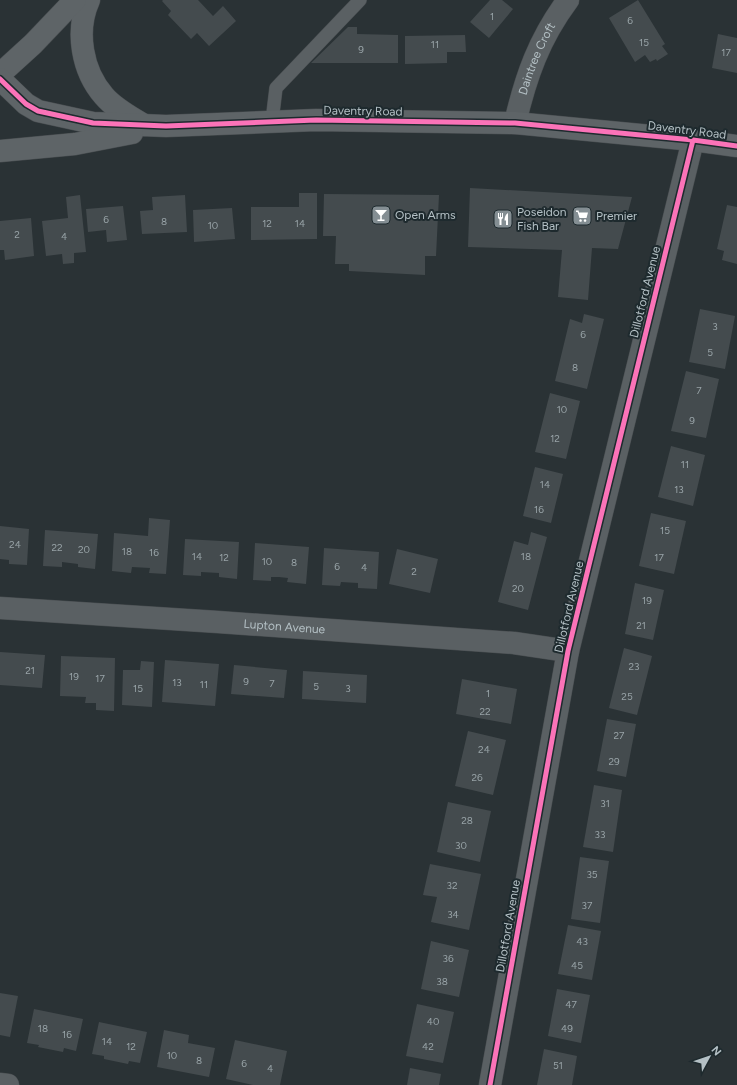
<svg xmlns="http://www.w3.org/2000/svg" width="737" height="1085" viewBox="0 0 737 1085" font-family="Figtree,sans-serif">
<rect width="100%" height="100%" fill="#2a3235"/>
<g fill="#444b4e">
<polygon points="163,0 198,0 213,16 223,6 236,21 209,46 197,33 191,39 168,15 171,11 162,1"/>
<polygon points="490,0 502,0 513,9 489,38 470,22"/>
<polygon points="638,0 665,44 662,46 668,54 657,61 656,59 650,62 645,55 635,62 609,18"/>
<polygon points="348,27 357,27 357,34 398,35 398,63 311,63"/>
<polygon points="718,34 737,38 737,73 712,68"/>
<polygon points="465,35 466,52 447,52 447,63 405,64 405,36"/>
<polygon points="470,188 632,197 618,249 592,248 588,300 558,297 562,250 468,247"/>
<polygon points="299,193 317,193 317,239 251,240 251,207 299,207"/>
<polygon points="324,194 439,195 436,256 425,256 425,275 349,271 349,264 335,264 336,236 323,236"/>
<polygon points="80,195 86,252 74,253 74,263 63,264 62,254 46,256 42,221 68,218 66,197"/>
<polygon points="185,195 187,232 142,234 140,211 153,210 152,197"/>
<polygon points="727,205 737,207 737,264 722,260 724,251 717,249"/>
<polygon points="123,206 127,240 107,242 106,230 88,232 86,209"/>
<polygon points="232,208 235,239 194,242 193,210"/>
<polygon points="31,218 34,256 5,260 4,250 0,250 0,221"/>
<polygon points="700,309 735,316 725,369 689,362"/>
<polygon points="584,314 604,319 587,389 555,381 570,319 582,323"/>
<polygon points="686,371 719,379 706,438 671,431"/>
<polygon points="550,393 580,401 566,459 535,452"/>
<polygon points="671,446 705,455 693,506 658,497"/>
<polygon points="535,467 563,474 551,523 523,516"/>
<polygon points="651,513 686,521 674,574 639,566"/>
<polygon points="149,518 170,520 166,574 149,573 150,568 132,567 131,573 112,571 114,533 148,536"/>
<polygon points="0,526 29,529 27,565 9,564 9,560 0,559"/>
<polygon points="45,530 98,534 95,569 78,567 78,564 62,562 62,567 43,566"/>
<polygon points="531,532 547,537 528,610 498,602 514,541 528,545"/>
<polygon points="185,539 239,542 237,579 219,577 219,573 201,572 201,576 183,575"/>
<polygon points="255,543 309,547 306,584 287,582 288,578 279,577 271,577 271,581 253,580"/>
<polygon points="324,548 379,552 377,589 358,588 358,583 341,582 340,586 322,585"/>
<polygon points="397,549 438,559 430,593 389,584"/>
<polygon points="635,583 664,590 653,640 625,634"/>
<polygon points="624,648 652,656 637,715 609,708"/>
<polygon points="0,652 45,655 42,688 0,685"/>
<polygon points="61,656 115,658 114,711 96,710 96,703 85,703 86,697 60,696"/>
<polygon points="165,660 219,664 215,706 162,702"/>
<polygon points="141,661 154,662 152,707 122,705 123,670 140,670"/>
<polygon points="234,665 287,670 284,698 231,694"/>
<polygon points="303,671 367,675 366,703 302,699"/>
<polygon points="462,679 517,689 511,724 456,714"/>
<polygon points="607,719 636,724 626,777 597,771"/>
<polygon points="468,731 506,740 493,795 455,786"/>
<polygon points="594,785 622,790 613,852 583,847"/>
<polygon points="448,802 491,811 480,862 437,852"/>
<polygon points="580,857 609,861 600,923 571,919"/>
<polygon points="430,864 481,874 469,930 431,922 437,897 423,895"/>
<polygon points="568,925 601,931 592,980 558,974"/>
<polygon points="431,941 469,950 459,997 421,989"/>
<polygon points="557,989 590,995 581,1043 548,1036"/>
<polygon points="0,993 18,996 10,1037 0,1035"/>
<polygon points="417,1004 454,1012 443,1063 406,1056"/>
<polygon points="34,1009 83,1019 76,1051 64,1048 63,1052 38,1047 39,1045 27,1043"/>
<polygon points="99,1022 147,1032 140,1063 129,1061 128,1064 104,1059 104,1056 92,1054"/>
<polygon points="164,1030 189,1035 188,1043 215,1048 209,1077 157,1067"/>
<polygon points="235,1040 287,1051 280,1085 253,1085 226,1079"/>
<polygon points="544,1049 577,1056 572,1085 537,1085"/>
<polygon points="410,1068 441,1074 439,1085 407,1085"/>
</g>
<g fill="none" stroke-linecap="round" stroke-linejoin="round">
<g stroke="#484d50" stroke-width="14">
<polyline id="lane" points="272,121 276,88 360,0"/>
</g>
<g stroke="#484d50" stroke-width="23">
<g id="street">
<path id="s1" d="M515,123C526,76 539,39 568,0"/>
<path id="s2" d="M0,608L218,622L514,643L568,651"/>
<polyline points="0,1084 8,1085"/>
<polyline points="490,1085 568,651 693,140"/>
</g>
</g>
<g stroke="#484d50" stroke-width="23">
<g id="secondary">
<path d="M89,0C75,31 82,71 104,96C114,108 131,117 144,125"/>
<polyline points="0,74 33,44 75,0"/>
<polyline points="0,79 26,104 38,111 93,123 166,126 316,120 515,123 693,140 737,146"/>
<polyline points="0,151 75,144 132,133"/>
</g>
</g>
<use href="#lane" stroke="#5a6063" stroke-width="13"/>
<use href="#street" stroke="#5a6063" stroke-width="22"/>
<use href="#secondary" stroke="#5e6467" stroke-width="22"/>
<g stroke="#1e2a2e" stroke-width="8">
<g id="cycleway">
<polyline points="0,79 26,104 38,111 93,123 166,126 316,120 515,123 693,140 737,146"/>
<polyline points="490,1085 568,651 693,140"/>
</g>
</g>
<use href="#cycleway" stroke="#fb73b8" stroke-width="5"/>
</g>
<defs>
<g id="bar-square" transform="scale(1)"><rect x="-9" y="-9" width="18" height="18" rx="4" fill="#848e93" stroke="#1e2a2e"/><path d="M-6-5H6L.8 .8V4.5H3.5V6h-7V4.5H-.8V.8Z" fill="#fff"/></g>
<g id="supermarket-square" transform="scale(1)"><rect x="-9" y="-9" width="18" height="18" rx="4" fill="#848e93" stroke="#1e2a2e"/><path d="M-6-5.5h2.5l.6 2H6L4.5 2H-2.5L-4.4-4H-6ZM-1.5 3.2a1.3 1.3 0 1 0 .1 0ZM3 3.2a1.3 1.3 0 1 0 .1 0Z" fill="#fff"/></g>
<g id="restaurant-square" transform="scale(1)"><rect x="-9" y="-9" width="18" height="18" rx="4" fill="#848e93" stroke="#1e2a2e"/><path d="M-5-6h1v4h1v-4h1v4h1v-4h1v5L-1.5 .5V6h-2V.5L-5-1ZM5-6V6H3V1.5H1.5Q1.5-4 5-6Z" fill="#fff"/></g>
</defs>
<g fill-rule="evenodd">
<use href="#bar-square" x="381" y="215"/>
<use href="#supermarket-square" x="582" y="216"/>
<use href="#restaurant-square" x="503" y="219"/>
</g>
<g text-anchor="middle" stroke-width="4" stroke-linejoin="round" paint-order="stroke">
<g font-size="10" fill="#98a3a7">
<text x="492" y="20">1</text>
<text x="630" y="24">6</text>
<text x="644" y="46">15</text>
<text x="435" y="48">11</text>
<text x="361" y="53">9</text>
<text x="726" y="56">17</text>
<text x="106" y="223">6</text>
<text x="164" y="225">8</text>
<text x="267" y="227">12</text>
<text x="300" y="227">14</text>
<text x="213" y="229">10</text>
<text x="17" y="238">2</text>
<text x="64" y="240">4</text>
<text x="715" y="330">3</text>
<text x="583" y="338">6</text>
<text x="710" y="356">5</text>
<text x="575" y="371">8</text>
<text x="699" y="394">7</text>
<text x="562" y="413">10</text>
<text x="692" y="424">9</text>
<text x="555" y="442">12</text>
<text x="685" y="468">11</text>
<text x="545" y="488">14</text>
<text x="679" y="493">13</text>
<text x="539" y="513">16</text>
<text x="665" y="534">15</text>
<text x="15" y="548">24</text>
<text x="57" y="551">22</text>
<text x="84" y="553">20</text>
<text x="127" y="555">18</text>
<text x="154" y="556">16</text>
<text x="197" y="560">14</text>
<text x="526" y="560">18</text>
<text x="224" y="561">12</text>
<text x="659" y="561">17</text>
<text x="267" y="565">10</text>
<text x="294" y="566">8</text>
<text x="337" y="570">6</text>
<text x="364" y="571">4</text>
<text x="414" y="575">2</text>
<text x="518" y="592">20</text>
<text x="647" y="604">19</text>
<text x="641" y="629">21</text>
<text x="634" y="670">23</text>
<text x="30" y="674">21</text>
<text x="74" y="680">19</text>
<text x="100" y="682">17</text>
<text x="246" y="685">9</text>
<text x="177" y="686">13</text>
<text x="272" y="687">7</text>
<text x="204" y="688">11</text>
<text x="316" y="690">5</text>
<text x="138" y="692">15</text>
<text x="348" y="692">3</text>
<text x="488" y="697">1</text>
<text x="627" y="700">25</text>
<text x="485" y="715">22</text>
<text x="619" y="739">27</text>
<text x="484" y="753">24</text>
<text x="614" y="765">29</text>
<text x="477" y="781">26</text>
<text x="605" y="807">31</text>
<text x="467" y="824">28</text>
<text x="600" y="838">33</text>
<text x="461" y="849">30</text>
<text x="592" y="878">35</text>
<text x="452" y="889">32</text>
<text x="587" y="909">37</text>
<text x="453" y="918">34</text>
<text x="582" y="945">43</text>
<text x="448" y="962">36</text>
<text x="577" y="969">45</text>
<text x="442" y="985">38</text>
<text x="571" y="1008">47</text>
<text x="433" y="1025">40</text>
<text x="43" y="1032">18</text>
<text x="567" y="1032">49</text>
<text x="67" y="1038">16</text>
<text x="107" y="1045">14</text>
<text x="131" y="1050">12</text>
<text x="428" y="1050">42</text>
<text x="172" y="1059">10</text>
<text x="199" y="1064">8</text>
<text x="244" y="1067">6</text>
<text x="558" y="1069">51</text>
<text x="270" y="1072">4</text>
</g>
<g font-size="12" fill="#b4c0c5" stroke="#1e2a2e">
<text dy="4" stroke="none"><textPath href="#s1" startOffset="68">Daintree Croft</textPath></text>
<text transform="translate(363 111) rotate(1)" y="4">Daventry Road</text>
<text transform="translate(687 130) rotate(7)" y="4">Daventry Road</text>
<text transform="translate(645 292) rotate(-76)" y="4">Dillotford Avenue</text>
<text transform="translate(569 607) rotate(-77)" y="4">Dillotford Avenue</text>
<text dy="4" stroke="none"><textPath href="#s2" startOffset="285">Lupton Avenue</textPath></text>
<text transform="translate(508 926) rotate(-80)" y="4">Dillotford Avenue</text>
</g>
<g font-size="12" fill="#b4c0c5" stroke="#1e2a2e" text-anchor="start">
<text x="517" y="216">Poseidon<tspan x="517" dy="14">Fish Bar</tspan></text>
<text x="395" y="219">Open Arms</text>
<text x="596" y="220">Premier</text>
</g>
</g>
<g transform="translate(709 1057) rotate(50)" stroke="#1e2a2e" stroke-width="3" paint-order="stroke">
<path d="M0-3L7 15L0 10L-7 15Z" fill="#b4c0c5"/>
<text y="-6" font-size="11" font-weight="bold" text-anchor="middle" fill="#b4c0c5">N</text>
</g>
</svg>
